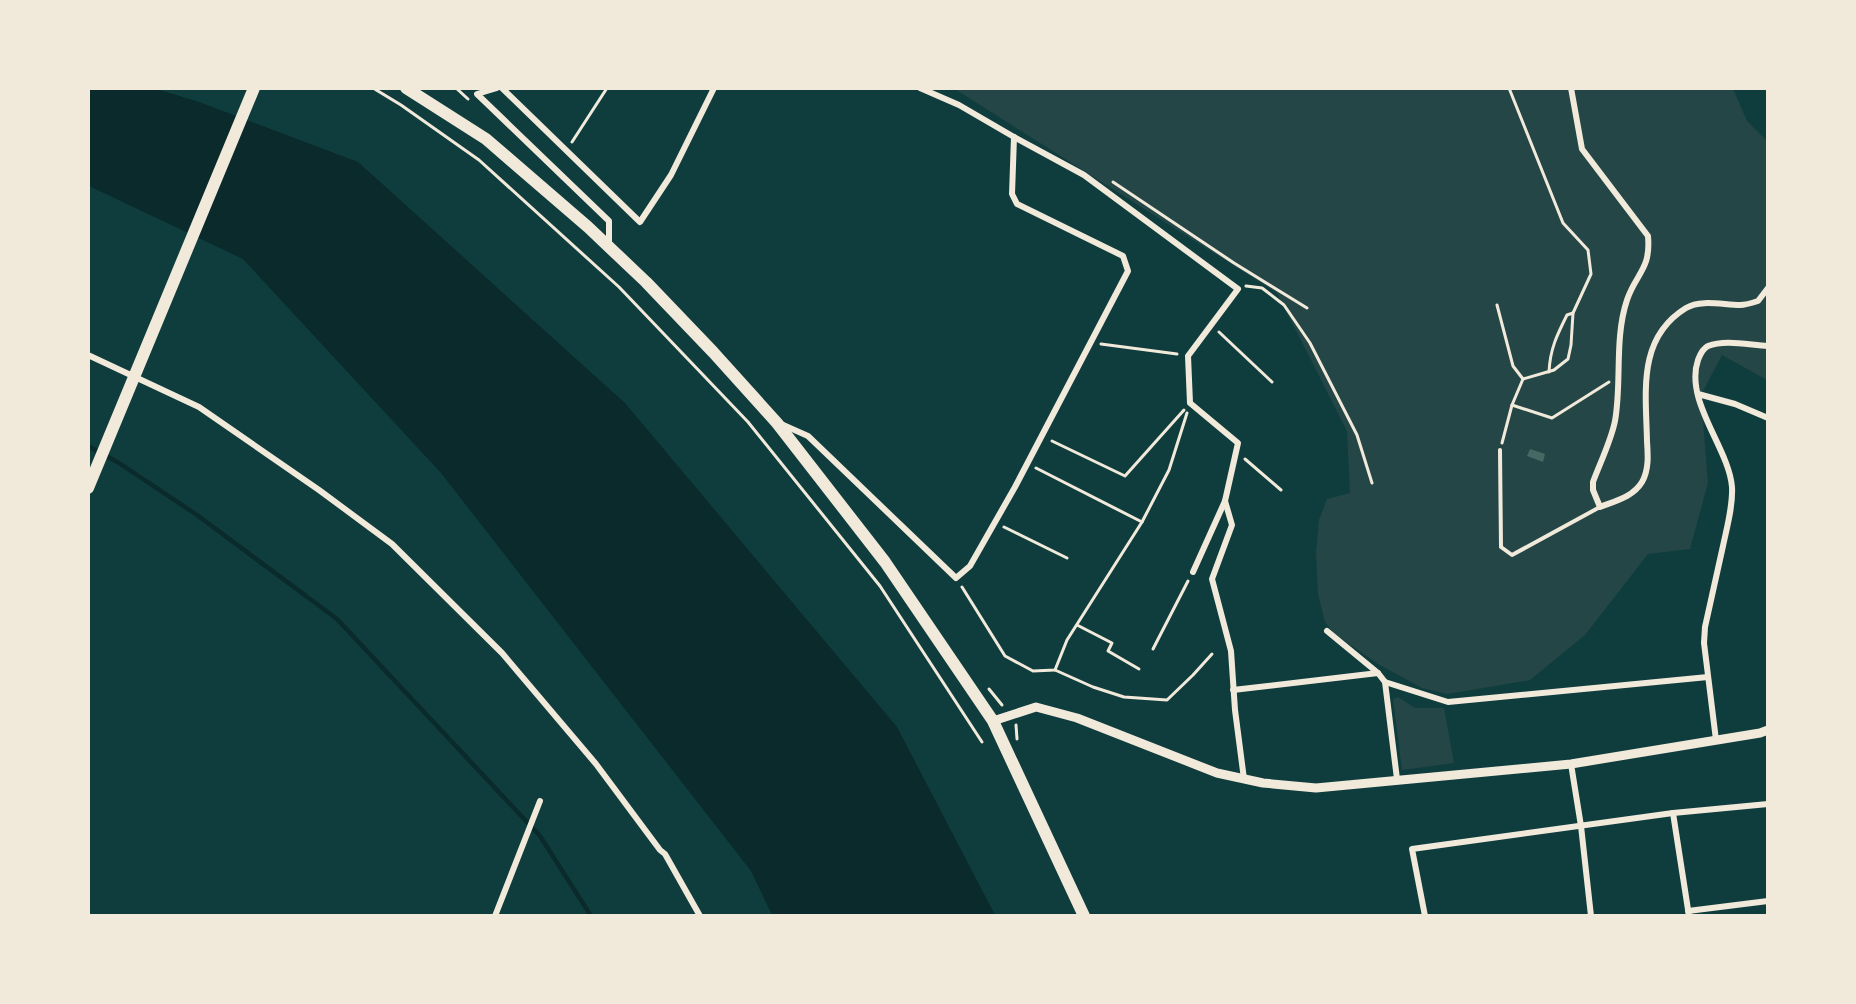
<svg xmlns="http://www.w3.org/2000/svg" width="1856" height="1004" viewBox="0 0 1856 1004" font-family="Inter,sans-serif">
<rect width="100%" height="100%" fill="#0f3d3e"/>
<g fill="#244646">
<polygon points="955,89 1733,89 1747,121 1767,141 1767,380 1722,355 1701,395 1708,483 1690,549 1648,554 1585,635 1530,680 1447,694 1422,688 1378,664 1335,634 1325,622 1318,594 1316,552 1319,520 1327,499 1350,493 1347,431 1277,293"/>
<polygon points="1398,697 1415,708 1444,708 1454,763 1402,770 1393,699"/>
</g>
<polygon fill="#0a2a2b" points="89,89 157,89 199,102 358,162 625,403 897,727 995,915 772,915 751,871 441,473 243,259 89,186"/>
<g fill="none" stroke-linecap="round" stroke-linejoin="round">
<polyline stroke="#0a2a2b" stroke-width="4.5" points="88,446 119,463 197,515 337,619 540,836 591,916"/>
</g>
<polygon fill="#486865" points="1530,449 1545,454 1543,462 1527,456"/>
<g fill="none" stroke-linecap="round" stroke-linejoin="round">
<g stroke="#f1e9da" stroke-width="3">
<polyline points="373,88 401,105 479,160 619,287 748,422 880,586 982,742"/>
<polyline points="456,88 468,99"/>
<polyline points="572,142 607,88"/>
<polyline points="1113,182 1234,263 1307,308"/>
<polyline points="1246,286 1262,288 1284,305 1310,343 1357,435 1372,483"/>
<polyline points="1497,305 1513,366 1523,379 1554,370 1568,359 1571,345 1573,313 1591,274 1588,250 1563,223 1509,88"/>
<polyline points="1219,332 1272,382"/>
<polyline points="1101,344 1177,354"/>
<path d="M1549,372C1550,349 1557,335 1567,315L1573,313"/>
<polyline points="1512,405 1552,418 1609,382"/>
<polyline points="1052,441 1125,476 1184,410"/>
<polyline points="1502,443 1512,405 1523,379"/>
<polyline points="1245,459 1281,490"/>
<polyline points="1142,522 1169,470 1187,413"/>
<polyline points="1004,527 1067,558"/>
<polyline points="962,587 1005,656 1033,671 1055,670 1067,640 1142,522 1036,468"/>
<polyline points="1077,625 1112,643 1108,651 1139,669"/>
<polyline points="1153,649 1188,581"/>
<polyline points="1055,670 1093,687 1124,697 1167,700 1193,675 1212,654"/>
<polyline points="989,689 1002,705"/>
<polyline points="1016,725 1017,739"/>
</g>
<polyline stroke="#f1e9da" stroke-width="4" points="1500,450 1501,547 1512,555 1600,507"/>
<g stroke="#f1e9da" stroke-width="6">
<polyline points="497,88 477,94 609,221 609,245"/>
<polyline points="502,88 640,222 671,175 714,88"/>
<path d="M1571,88L1582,149L1648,236C1651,270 1636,273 1627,300C1614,339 1622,382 1615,421C1611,441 1600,463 1593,482V490L1600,507C1615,501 1633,497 1642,482C1649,470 1648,455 1647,441C1646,392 1637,338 1686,308C1701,299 1723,305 1740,305C1746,305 1752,303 1758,301L1768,288"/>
<polyline points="1014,137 1084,175 1238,289 1188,356 1190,403 1238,443 1225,501 1193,572"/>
<polyline points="88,355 199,407 319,490 392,544 502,653 596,764 660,850 665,854 700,916"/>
<polyline points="1698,394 1735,404 1768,418"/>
<polyline points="781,424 808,436 956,578 970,566 1015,487 1128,271 1123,256 1017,204 1012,194 1014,137 959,105 920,88"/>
<polyline points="1225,501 1232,525 1212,579 1231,651 1235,710 1244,779"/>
<polyline points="1327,631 1378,673 1385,682 1397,779"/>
<polyline points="1385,682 1448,702 1708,677"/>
<polyline points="1233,690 1378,673"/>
<path d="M1716,740L1704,643L1705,627C1711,600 1717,573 1723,546C1727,527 1733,506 1732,487C1729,448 1684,401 1698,360C1700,355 1702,349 1708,346C1725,339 1749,345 1768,346"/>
<polyline points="1571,764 1581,826 1591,916"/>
<polyline points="1673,813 1689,916"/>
<polyline points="1688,911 1768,901"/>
<polyline points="495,916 540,801"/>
<polyline points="1425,916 1412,849 1673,813 1768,804"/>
</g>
<polyline stroke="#f1e9da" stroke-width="9" points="993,721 1036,707 1077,718 1217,773 1263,783 1316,788 1571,764 1760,733 1768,730"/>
<g stroke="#f1e9da" stroke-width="12">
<polyline points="406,88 486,139 588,227 646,282 713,352 777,423 885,562 993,721 1084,916"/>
<polyline points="88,488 254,88"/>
</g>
</g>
<rect width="1856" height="1004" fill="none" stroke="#f1e9da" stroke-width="180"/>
</svg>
